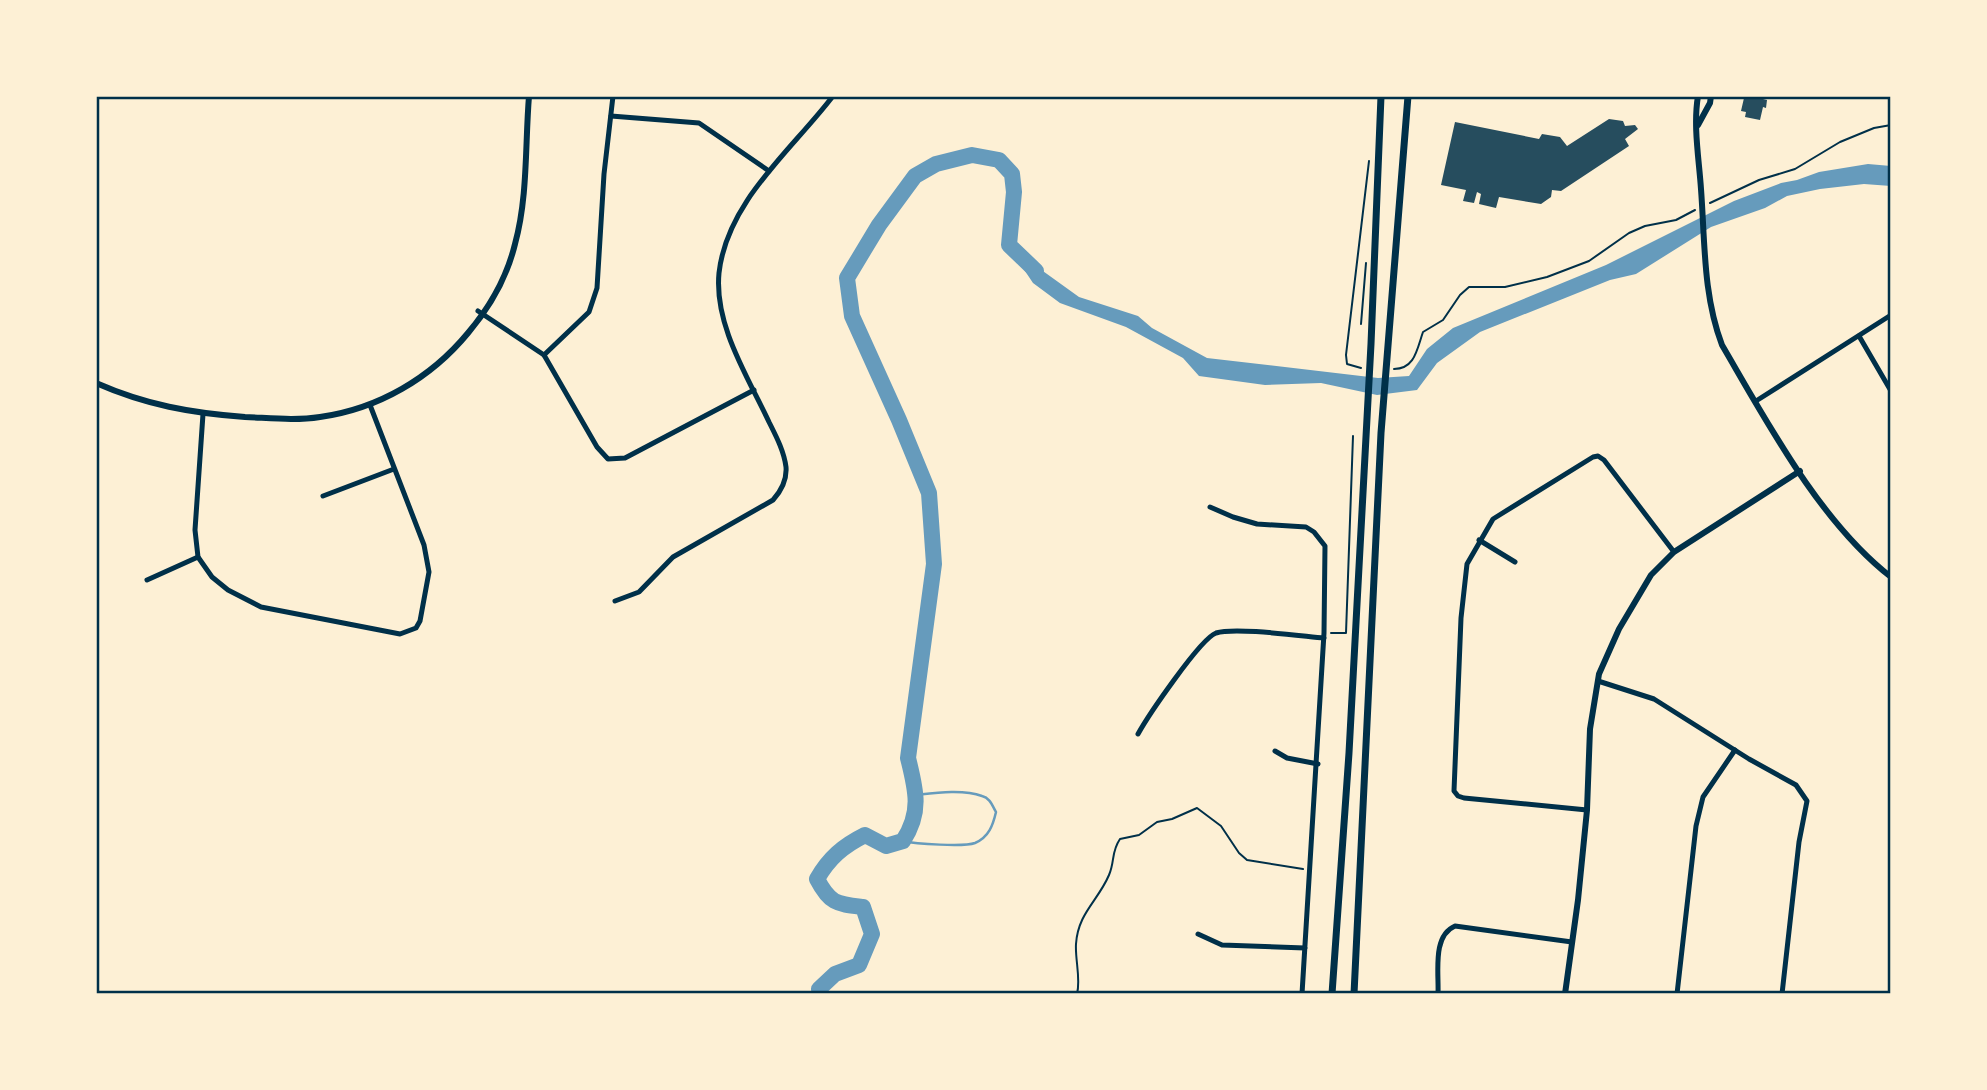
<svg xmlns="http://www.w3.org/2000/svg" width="1987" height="1090" viewBox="0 0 1987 1090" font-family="'Nunito Sans',sans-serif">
<rect width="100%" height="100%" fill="#fdf0d5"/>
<polygon fill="#669bbc" points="1868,164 1891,166 1891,186 1864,184 1820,189 1787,196 1765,208 1711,227 1636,274 1610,280 1480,332 1437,363 1417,390 1377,395 1321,383 1265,385 1199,376 1183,358 1126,327 1060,303 1033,283 1017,259 1022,256 1079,297 1138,316 1152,328 1207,358 1378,378 1409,376 1427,349 1453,328 1606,265 1734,201 1781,183 1797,180 1819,172"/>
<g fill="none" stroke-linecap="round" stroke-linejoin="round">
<path stroke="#669bbc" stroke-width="2.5" d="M903,841C916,844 964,847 975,843C989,837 993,825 996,812C992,805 990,798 982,796C963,789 934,793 915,795"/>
<path stroke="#669bbc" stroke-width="16" d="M820,994L819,989L835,974L859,965L872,934L863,907C837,904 830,904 817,879C829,858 843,846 865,835L886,846L903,841C922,812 916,790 908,758L934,564L929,493L899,420L852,316L847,278L879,225L915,176L936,164L972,155L999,160L1012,174L1014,192L1009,245L1036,271"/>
</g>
<g fill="#264d5e">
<polygon points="1748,96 1764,96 1763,99 1767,100 1766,108 1763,107 1760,120 1745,117 1746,112 1741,111 1744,98 1747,98"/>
<polygon points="1609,119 1623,121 1625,126 1635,125 1638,129 1625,139 1629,146 1561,191 1552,190 1551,197 1541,204 1499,197 1496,208 1479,204 1481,194 1477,192 1474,203 1463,201 1466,190 1441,185 1455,122 1539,139 1542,134 1560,137 1567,146"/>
</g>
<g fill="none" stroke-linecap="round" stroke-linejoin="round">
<g stroke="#003049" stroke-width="2">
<polyline points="1710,203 1759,180 1795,169 1840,142 1874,128 1891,125"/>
<polyline points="1361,324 1366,263"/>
<polyline points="1361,368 1347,364 1346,355 1369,161"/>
<path d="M1394,369C1415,369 1417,349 1423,332L1443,320L1460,295L1469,287H1505L1547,277L1589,261L1629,233L1645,226L1676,220L1695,210"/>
<polyline points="1331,633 1346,633 1353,436"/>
<path d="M1077,994C1081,979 1075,960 1076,944C1078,913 1098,901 1109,875C1115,861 1111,852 1120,839L1139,835L1157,822L1172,819L1197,808L1221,826L1239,853L1247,860L1303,869"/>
</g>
<g stroke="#003049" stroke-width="5">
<polyline points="611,116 699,123 769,171"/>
<polyline points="478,311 544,355 597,447 608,459 625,458 754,390"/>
<polyline points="1859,336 1891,391"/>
<polyline points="544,355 589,312 597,288 604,174 613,96"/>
<polyline points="1756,401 1891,315"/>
<polyline points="203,414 195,530 198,557 212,577 228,590 261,607 400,634 416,628 420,621 429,572 424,545 370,405"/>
<polyline points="323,496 394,469"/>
<polyline points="1210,507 1233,517 1257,524 1306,527 1314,532 1325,546 1324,633 1302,994"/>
<polyline points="1479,540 1515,562"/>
<polyline points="147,580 198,557"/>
<path d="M615,601L639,592L673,557L773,500C782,490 787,480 786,467C784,451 776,436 769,422C748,377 714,325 719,273C727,201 792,150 833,96"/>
<polyline points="1598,681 1654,699 1749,759 1796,785 1807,801 1799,842 1782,994"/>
<path d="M1138,734C1148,716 1200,639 1216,633C1235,627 1301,636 1324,638"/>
<polyline points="1275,751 1287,758 1318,764"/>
<polyline points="1587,810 1464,798 1458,796 1454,791 1461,618 1467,564 1493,519 1593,457 1598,456 1604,460 1674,552"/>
<polyline points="1198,934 1222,945 1305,948"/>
<path d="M1438,994C1439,972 1432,936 1455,926L1572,942"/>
<polyline points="1677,994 1696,826 1703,797 1735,750"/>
</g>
<g stroke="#003049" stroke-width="6">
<path d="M1698,96C1693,126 1699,159 1701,189C1705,242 1703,295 1722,345C1767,422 1820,522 1891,577"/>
<polyline points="1698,125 1710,103 1711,96"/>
<path d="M96,383C146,405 191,413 245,417C270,418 295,421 320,417C378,409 431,378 468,333C490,307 507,277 515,244C528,197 525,145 529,96"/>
<polyline points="1565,994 1578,900 1587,810 1590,729 1599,674 1619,629 1651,575 1674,552 1800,471"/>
</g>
<g stroke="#003049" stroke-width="7">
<polyline points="1332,994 1349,753 1371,344 1381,96"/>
<polyline points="1354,994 1381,433 1408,96"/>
</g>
</g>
<rect width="1987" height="1090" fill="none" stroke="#fdf0d5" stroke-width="196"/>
<rect x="98" y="98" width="1791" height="894" fill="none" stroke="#003049" stroke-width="2.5"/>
</svg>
